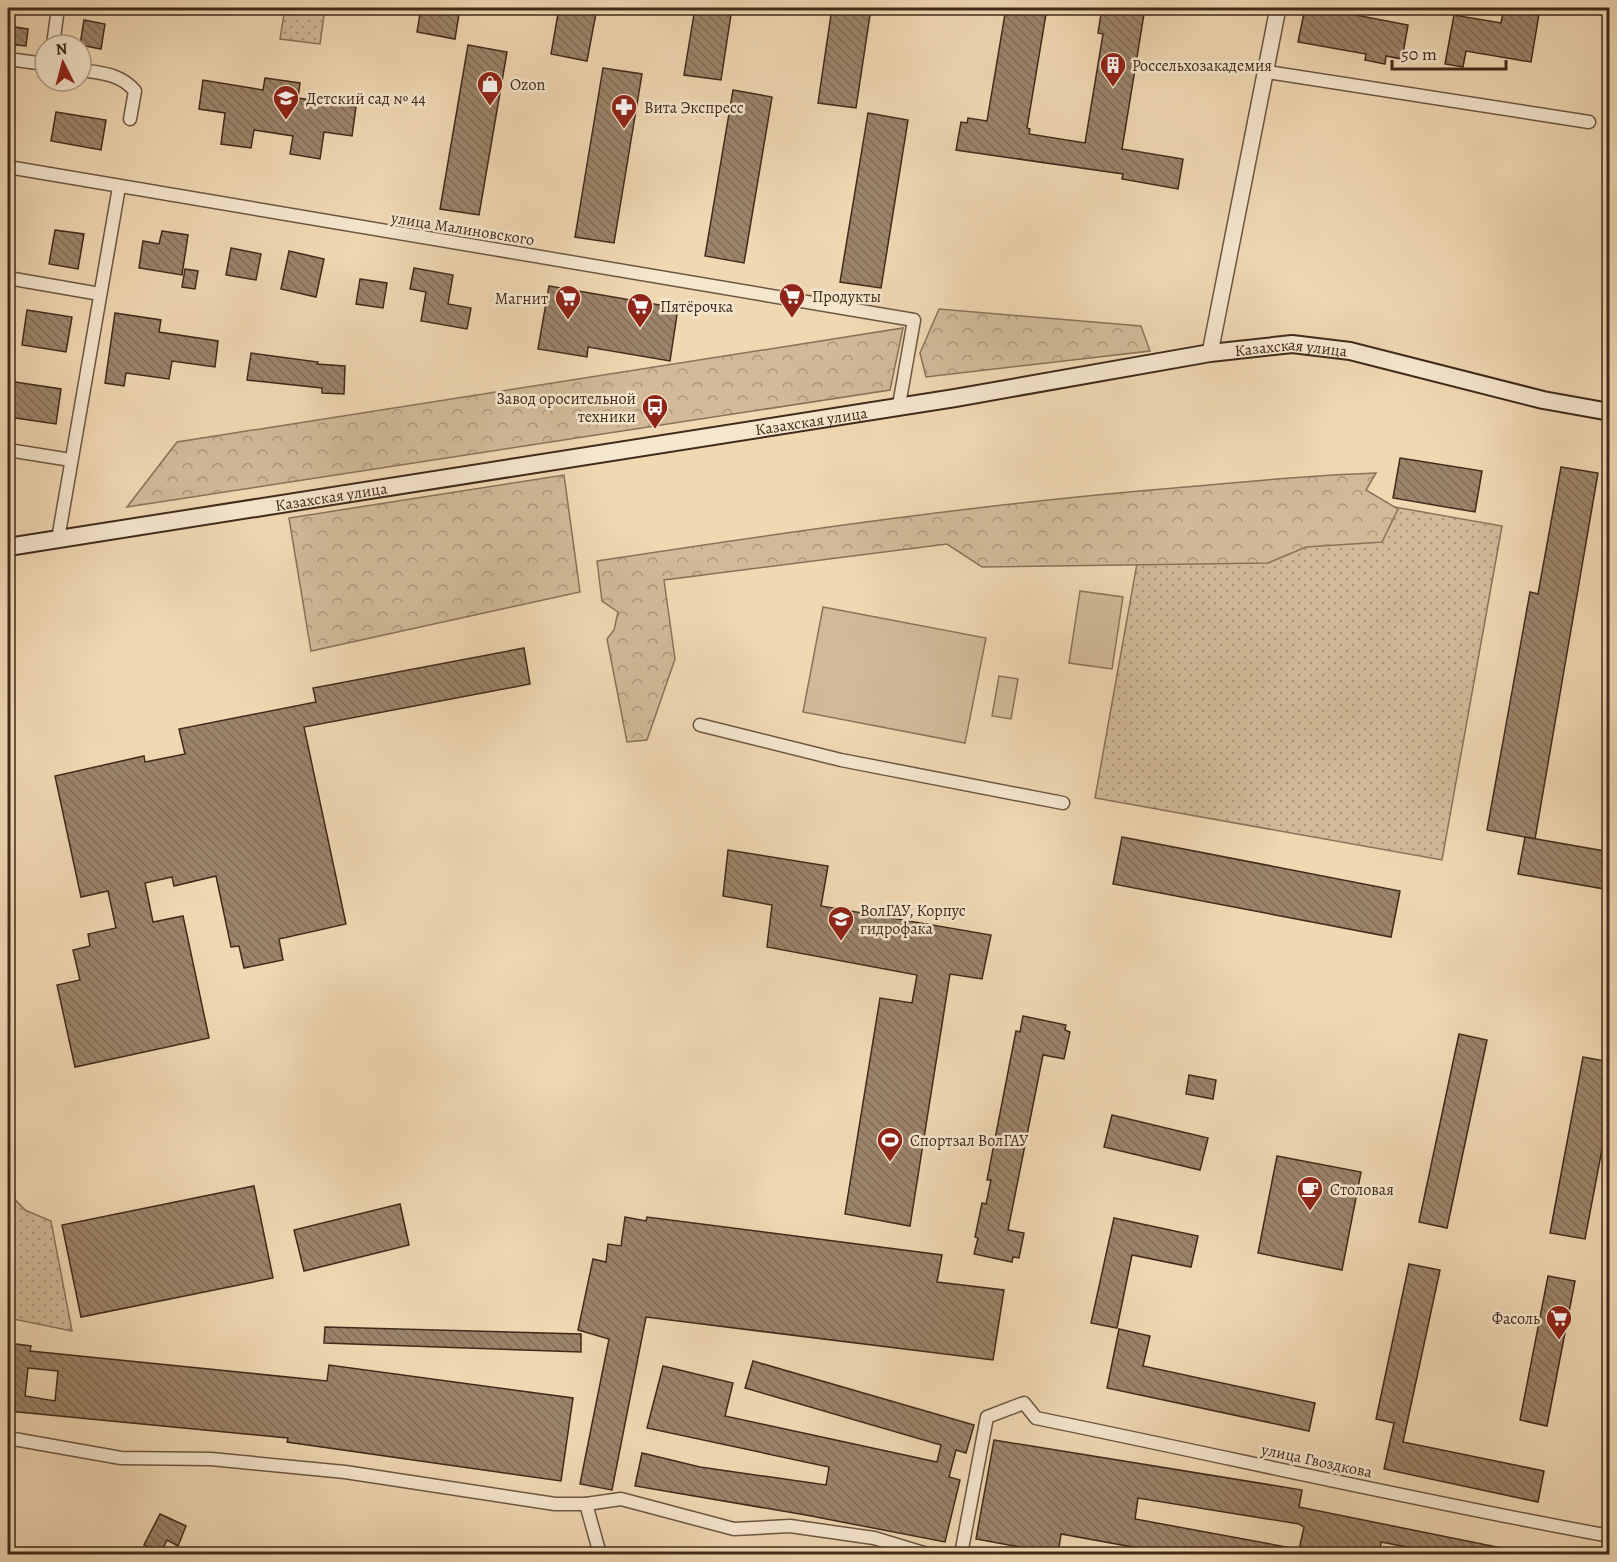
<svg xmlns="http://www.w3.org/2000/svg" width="1617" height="1562" viewBox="0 0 1617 1562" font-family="Alegreya,serif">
<defs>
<pattern id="green-dots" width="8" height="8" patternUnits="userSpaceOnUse" patternTransform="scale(1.5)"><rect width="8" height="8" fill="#d2ba99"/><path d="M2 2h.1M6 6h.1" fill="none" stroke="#ac977c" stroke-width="1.8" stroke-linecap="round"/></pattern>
<pattern id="forest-crowns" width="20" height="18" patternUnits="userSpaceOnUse" patternTransform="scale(1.5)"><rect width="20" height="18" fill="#d2ba99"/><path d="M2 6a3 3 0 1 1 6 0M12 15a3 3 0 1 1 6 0" fill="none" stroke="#ac977c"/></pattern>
<pattern id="building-back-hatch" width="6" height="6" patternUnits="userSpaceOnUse" patternTransform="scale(1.5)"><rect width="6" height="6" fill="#9c846a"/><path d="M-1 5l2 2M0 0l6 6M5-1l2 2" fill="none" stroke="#816c56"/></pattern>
</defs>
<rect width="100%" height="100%" fill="#f0d8b3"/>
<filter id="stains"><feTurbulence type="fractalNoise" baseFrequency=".00333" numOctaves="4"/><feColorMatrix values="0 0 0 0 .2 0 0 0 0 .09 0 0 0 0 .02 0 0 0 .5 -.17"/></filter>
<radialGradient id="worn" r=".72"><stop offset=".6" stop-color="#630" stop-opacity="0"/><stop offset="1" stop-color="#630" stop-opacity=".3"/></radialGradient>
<g fill="url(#green-dots)" stroke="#89725a" stroke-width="1.5">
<polygon points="285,8 325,8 320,44 280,39"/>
<polygon points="1361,479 1372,503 1502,526 1442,860 1095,798 1148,502"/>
<polygon points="8,1192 25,1210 51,1221 72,1331 8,1318"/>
</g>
<g fill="url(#forest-crowns)" stroke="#89725a" stroke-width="1.5">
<polygon points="939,309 1141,326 1150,351 926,377 920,353"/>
<polygon points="903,328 890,390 127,507 177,442"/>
<path d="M1376,473L1366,490L1398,509L1382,542L1306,547L1268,563L982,567L947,544L664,580L675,659L647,740L627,742L607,639L614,630L618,612L602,601L597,561C793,531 988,503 1186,487C1249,481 1312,475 1376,473Z"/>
<polygon points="564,475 580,592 311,651 289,518"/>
</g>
<g fill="#d2ba99" stroke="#89725a" stroke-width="1.5">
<polygon points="1080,591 1123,597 1112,669 1069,663"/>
<polygon points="823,607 986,638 965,743 803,712"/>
<polygon points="999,676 1018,679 1011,719 992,716"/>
</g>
<g fill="url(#building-back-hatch)" stroke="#402a1b" stroke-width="1.5" fill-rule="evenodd">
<polygon points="421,8 460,8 455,39 417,32"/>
<polygon points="559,8 597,8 587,61 551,54"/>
<polygon points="695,8 732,8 721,80 684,75"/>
<polygon points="832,8 871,8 856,108 818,103"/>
<polygon points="1006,8 1047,8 1027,128 1030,129 1029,134 1085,143 1103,34 1098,33 1102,8 1145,8 1122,149 1183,159 1178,189 1122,179 1123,174 956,150 961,122 967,123 968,118 987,121"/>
<polygon points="1305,8 1341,8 1340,12 1408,25 1402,59 1386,56 1385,64 1365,60 1366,54 1298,42"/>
<polygon points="1504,8 1540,8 1531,62 1466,51 1463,67 1445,64 1454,15 1501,23"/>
<polygon points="84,20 105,24 101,49 80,45"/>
<polygon points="8,26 28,29 26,46 8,44"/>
<polygon points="468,45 507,52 479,215 440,209"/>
<polygon points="603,68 642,74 614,243 575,237"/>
<polygon points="265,78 300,83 298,98 356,107 352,136 324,132 320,159 290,154 293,136 254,130 251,148 221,144 225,113 199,109 203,80 263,90"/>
<polygon points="733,90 772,97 744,263 705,256"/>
<polygon points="56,112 106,120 101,150 51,141"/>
<polygon points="868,113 908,120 881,288 840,282"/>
<polygon points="55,230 84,234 78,269 49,264"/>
<polygon points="162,231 188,235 182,275 139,268 143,241 159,244"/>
<polygon points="231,248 261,254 256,280 226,275"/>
<polygon points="289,251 324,259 316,297 281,289"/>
<polygon points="414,268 453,275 448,304 471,308 467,329 421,321 426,292 410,289"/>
<polygon points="185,269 198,271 195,289 182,287"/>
<polygon points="360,279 387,283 383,308 356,304"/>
<polygon points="549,286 678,308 670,361 588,347 587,357 538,349"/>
<polygon points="27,310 72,317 66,352 22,345"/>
<polygon points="115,313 161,320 159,332 218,341 215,367 172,361 169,379 126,373 124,386 105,383"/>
<polygon points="251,353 318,362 317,364 345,366 344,394 322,393 322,388 247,380"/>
<polygon points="15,382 61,389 56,424 9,417"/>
<polygon points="1400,458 1482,471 1475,512 1393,498"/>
<polygon points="1561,467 1598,473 1535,839 1487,830 1530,592 1538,594"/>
<polygon points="524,648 530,684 304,727 346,924 279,939 283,960 244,968 239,946 231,947 216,876 174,886 172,877 145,883 153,922 183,916 209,1038 75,1067 57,985 80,980 73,950 90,946 88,934 116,928 108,891 81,897 55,776 144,756 145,762 185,754 179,729 316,702 313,688"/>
<polygon points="1122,837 1400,891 1391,937 1113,884"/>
<polygon points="1525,837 1610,852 1610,890 1518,874"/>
<polygon points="728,850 828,866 821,906 991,935 982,979 950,974 910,1226 845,1214 880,998 912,1003 917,975 767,947 772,905 723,896"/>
<polygon points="1023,1016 1066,1025 1065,1030 1070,1032 1064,1059 1043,1055 1008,1230 1024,1233 1019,1258 1013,1257 1012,1262 974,1254 978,1238 975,1237 982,1203 986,1204 991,1180 987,1180 1016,1031 1020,1032"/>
<polygon points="1459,1034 1487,1040 1447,1228 1419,1222"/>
<polygon points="1583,1057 1610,1062 1610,1107 1585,1239 1550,1233"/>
<polygon points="1189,1075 1216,1080 1213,1099 1186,1094"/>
<polygon points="1112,1115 1208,1138 1200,1170 1104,1147"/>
<polygon points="1277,1156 1361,1172 1342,1270 1258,1253"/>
<polygon points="254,1186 273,1278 81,1317 62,1225"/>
<polygon points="400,1204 409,1245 304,1271 294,1230"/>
<polygon points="625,1217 646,1221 647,1217 942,1255 937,1282 1004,1290 993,1360 646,1317 612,1490 580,1484 609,1339 578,1330 593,1259 606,1262 608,1244 621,1246"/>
<polygon points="1114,1218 1198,1236 1191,1267 1132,1255 1117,1328 1091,1323"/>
<polygon points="1409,1264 1440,1270 1403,1442 1544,1471 1538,1502 1384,1469 1394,1423 1376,1419"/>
<polygon points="1548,1276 1575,1281 1547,1426 1520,1420"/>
<polygon points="325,1327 581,1334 581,1352 324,1343"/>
<polygon points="1119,1329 1150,1336 1143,1366 1315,1403 1309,1431 1107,1388"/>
<path d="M8,1343L31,1346L30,1351L327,1381L329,1365L573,1398L561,1481L287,1442L288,1438L8,1411ZM28,1368L58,1371L55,1401L25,1396Z"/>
<polygon points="753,1361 974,1425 966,1453 956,1450 949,1477 960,1480 945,1542 806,1515 635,1486 642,1453 700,1467 826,1485 829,1467 647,1428 663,1366 733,1383 725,1416 937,1462 941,1445 745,1388"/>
<polygon points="994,1440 1302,1490 1299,1507 1507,1549 1507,1554 1443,1554 1381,1542 1380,1554 1298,1554 1304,1527 1299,1524 1138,1498 1135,1519 1292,1548 1291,1554 1171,1554 1061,1534 1058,1554 976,1539"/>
<polygon points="160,1514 186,1526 178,1546 167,1540 161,1553 144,1545"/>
</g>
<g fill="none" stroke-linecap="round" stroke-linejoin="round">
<g stroke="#6c5641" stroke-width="15">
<g id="minor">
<polyline points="53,45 58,8"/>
<polyline points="8,59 45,64"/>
<path d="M81,70C102,73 121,74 135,91L130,119"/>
<polyline points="1268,72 1589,122"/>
<polyline points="8,167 914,320 899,405"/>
<polyline points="8,278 100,294"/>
<polyline points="8,450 71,460"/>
<polyline points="58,539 119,187"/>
<polyline points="700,725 841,760 1063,803"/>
<polyline points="8,1438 121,1458 211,1459 345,1472 555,1504 586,1504 621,1499 734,1529 790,1526 874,1538 927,1554"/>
<polyline points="586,1504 600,1554"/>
<path d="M961,1554L987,1417L1024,1403L1036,1418C1227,1457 1418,1501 1610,1536"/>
</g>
</g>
<g stroke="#6c5641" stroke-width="18">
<polyline id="tertiary" points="1210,353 1278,8"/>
</g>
<g stroke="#402a1b" stroke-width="20">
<g id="secondary">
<path id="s1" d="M8,547L955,398L1210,353L1292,344L1350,351L1543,400L1610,412"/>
</g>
</g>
<use href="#minor" stroke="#f5e6ce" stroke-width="12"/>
<use href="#tertiary" stroke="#f5e6ce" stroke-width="15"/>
<use href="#secondary" stroke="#f5e6ce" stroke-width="16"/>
</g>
<defs>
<g id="building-pin" transform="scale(1.35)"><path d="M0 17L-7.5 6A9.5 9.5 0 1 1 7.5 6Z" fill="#8f2418" stroke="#f5e6ce"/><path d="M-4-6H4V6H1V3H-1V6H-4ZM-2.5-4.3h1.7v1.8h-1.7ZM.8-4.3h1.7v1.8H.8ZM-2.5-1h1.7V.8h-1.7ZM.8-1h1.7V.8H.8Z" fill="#fff"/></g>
<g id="shop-pin" transform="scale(1.35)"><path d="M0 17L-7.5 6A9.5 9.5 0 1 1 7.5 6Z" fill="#8f2418" stroke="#f5e6ce"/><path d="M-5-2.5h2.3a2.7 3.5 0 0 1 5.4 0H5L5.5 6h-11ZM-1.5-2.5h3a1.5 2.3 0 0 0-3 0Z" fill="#fff"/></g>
<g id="school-pin" transform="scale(1.35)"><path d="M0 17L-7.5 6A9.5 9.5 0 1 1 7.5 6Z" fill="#8f2418" stroke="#f5e6ce"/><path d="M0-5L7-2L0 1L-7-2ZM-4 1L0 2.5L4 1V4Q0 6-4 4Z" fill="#fff"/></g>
<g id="pharmacy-pin" transform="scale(1.35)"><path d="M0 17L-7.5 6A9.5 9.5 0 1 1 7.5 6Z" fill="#8f2418" stroke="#f5e6ce"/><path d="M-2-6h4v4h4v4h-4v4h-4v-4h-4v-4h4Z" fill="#fff"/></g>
<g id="supermarket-pin" transform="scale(1.35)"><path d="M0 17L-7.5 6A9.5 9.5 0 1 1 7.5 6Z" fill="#8f2418" stroke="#f5e6ce"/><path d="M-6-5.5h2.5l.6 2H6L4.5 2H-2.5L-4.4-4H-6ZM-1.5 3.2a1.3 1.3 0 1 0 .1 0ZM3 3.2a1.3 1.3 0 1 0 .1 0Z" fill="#fff"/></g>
<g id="bus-pin" transform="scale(1.35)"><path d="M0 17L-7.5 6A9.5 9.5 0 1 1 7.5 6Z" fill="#8f2418" stroke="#f5e6ce"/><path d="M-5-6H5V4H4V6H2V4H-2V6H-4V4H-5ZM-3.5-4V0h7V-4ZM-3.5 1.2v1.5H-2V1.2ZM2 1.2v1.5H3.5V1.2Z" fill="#fff"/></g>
<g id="university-pin" transform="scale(1.35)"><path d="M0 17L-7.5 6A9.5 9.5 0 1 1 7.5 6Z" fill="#8f2418" stroke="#f5e6ce"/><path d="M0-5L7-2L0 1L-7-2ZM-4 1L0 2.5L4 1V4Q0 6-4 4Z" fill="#fff"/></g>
<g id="stadium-pin" transform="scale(1.35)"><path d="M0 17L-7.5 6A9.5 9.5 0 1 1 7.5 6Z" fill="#8f2418" stroke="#f5e6ce"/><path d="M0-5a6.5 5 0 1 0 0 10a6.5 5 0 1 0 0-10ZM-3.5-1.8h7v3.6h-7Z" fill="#fff"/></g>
<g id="cafe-pin" transform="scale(1.35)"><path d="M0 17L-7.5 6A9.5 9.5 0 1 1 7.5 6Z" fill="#8f2418" stroke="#f5e6ce"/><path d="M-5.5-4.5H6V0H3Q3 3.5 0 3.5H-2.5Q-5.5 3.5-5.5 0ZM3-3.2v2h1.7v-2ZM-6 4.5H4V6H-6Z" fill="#fff"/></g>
</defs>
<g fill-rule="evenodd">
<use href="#building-pin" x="1113" y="65"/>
<use href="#shop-pin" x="490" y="84"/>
<use href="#school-pin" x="286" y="98"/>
<use href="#pharmacy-pin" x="624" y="107"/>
<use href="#supermarket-pin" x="792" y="296"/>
<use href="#supermarket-pin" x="568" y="298"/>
<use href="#supermarket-pin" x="640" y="306"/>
<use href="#bus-pin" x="655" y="407"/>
<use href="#university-pin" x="841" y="919"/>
<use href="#stadium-pin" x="890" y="1140"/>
<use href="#cafe-pin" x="1310" y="1189"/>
<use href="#supermarket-pin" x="1559" y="1318"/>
</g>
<g text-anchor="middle" stroke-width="5" stroke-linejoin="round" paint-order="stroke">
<g font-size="16" fill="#402a1b" stroke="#f5e6ce" text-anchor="start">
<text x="1132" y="71">Россельхозакадемия</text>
<text x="510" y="90">Ozon</text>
<text x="306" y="104">Детский сад № 44</text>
<text x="644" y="113">Вита Экспресс</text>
<text x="812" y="302">Продукты</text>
<text x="548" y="304" text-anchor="end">Магнит</text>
<text x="660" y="312">Пятёрочка</text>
<text x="636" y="404" text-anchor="end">Завод оросительной<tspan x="636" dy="18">техники</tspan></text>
<text x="860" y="916">ВолГАУ, Корпус<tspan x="860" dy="18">гидрофака</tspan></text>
<text x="910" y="1146">Спортзал ВолГАУ</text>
<text x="1330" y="1195">Столовая</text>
<text x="1540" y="1324" text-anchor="end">Фасоль</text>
</g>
<g font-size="16" fill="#402a1b" stroke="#f5e6ce">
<text transform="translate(463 228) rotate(9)" y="6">улица Малиновского</text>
<text dy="6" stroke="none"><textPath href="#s1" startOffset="1299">Казахская улица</textPath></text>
<text dy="6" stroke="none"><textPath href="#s1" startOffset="813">Казахская улица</textPath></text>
<text dy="6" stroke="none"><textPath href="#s1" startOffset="327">Казахская улица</textPath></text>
<text transform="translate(1317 1460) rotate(12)" y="6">улица Гвоздкова</text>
</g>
</g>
<rect width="1617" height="1562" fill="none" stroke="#f0d8b3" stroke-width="30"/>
<rect x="9" y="9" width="1599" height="1544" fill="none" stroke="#402a1b" stroke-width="3"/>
<rect x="15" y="15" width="1587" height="1532" fill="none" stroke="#402a1b" stroke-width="1.5"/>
<g transform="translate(63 63) rotate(354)"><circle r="28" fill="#f5e6ce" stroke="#ad9b86" stroke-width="1.5"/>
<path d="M0-4.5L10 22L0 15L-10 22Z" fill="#8f2418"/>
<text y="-9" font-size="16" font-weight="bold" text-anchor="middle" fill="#402a1b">N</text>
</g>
<path d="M1392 60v9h114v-9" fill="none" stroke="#402a1b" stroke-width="3"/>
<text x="1401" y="60" font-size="18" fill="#402a1b" stroke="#f5e6ce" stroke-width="4.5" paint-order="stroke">50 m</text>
<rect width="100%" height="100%" filter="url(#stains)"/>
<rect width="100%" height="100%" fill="url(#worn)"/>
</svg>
